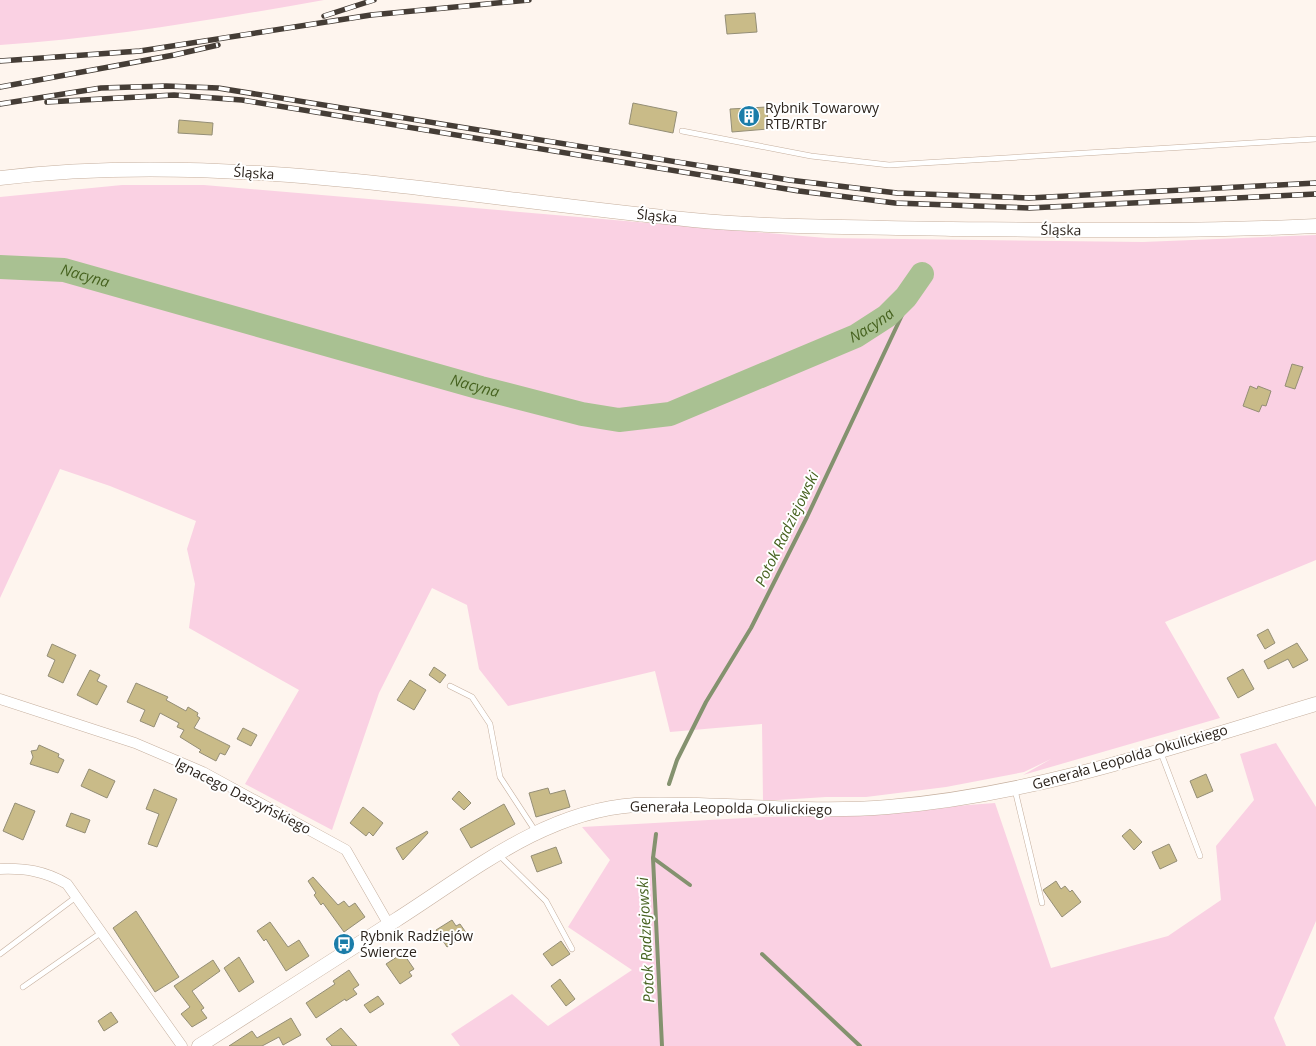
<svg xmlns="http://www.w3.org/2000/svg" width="1316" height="1046" viewBox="0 0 1316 1046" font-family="'Open Sans',sans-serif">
<rect width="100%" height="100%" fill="#fef5ee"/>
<g fill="#fad1e3">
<path d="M0,0H324C216,19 109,38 0,45Z"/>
<polygon points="122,185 204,185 826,238 1143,242 1316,235 1316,560 1165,622 1220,718 1023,775 1051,759 1024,772 946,787 866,797 826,797 763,801 762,724 670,732 655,671 508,706 479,669 467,605 432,588 379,693 332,830 245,784 299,690 189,628 195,584 187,549 196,521 110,486 60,469 0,598 0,197"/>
<polygon points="1276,743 1316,807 1316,921 1274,1018 1286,1046 460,1046 451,1034 512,994 548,1026 632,970 568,927 610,860 582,827 763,817 822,816 995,803 1051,968 1168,936 1221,900 1216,846 1254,800 1240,754"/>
</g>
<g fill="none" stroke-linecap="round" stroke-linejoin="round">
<g stroke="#84926f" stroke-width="4">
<polyline points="669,784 677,760 706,702 751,628 807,517 919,279"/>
<polyline points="656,834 653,858 662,1046"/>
<polyline points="653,858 690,885"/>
<polyline points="762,954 860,1046"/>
</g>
<path stroke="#a9c192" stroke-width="24" id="s1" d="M0,267L64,270L481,388L582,414L619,420L670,414L856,336L887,316L906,297L922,274"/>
</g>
<g fill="#c9bb88" stroke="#948e76">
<polygon points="755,13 757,32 727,34 725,15"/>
<polygon points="633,103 677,112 673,133 629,124"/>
<polygon points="767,107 768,129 732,132 730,109"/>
<polygon points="179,120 213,123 212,135 178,133"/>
<polygon points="1292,364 1303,367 1295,389 1285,386"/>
<polygon points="1250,386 1257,389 1258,386 1271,391 1266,406 1262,405 1259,412 1243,406"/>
<polygon points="1268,629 1275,643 1265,649 1257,635"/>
<polygon points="1297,643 1308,660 1293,668 1288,659 1268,669 1264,661"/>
<polygon points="52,644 76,655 63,683 48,676 55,660 47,656"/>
<polygon points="434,667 446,675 440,683 429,675"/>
<polygon points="1243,669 1254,689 1238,698 1227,678"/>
<polygon points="90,670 100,675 97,681 107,686 97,705 77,695"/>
<polygon points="410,680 426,690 414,710 397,700"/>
<polygon points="136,683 168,697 166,700 186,711 188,707 198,713 197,716 200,718 194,728 230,746 225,755 220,753 216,761 199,752 201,750 180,737 184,730 177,727 179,723 160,713 154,727 140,721 145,710 127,702"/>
<polygon points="243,728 257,735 251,746 237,739"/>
<polygon points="39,745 59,754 58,757 64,760 58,773 30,764 33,757 31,751 37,750"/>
<polygon points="89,769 115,781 107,798 81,786"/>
<polygon points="1206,774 1213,791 1197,798 1190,781"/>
<polygon points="548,788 550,794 565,790 570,807 536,817 529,793"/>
<polygon points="154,789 177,799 157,847 148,844 159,814 146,809"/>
<polygon points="459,791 471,803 464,810 452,799"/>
<polygon points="15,803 35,811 23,840 3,831"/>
<polygon points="504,804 515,824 471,848 460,829"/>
<polygon points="363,807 383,823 373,836 369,832 366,836 350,823"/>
<polygon points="71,813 90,820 85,833 66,826"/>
<polygon points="1130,829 1142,842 1134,850 1122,836"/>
<polygon points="427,831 428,833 403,860 396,848"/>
<polygon points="1169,844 1177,861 1160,869 1152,852"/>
<polygon points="556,847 562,863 537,872 531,856"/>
<polygon points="313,877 338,905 344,901 349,907 355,903 365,917 344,932 323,903 321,905 314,895 316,893 308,881"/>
<polygon points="1056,881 1061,889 1065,886 1070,892 1072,890 1081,902 1062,917 1043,890"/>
<polygon points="136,911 179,977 155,992 113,928"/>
<polygon points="452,920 456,926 460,924 467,934 447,947 436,930"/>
<polygon points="270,922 288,947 299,940 309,956 286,971 266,939 264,941 257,931"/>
<polygon points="561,941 570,954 552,966 543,954"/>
<polygon points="403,953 414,969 409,972 412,976 400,984 386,964"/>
<polygon points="239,957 254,982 239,992 224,968"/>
<polygon points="213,960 220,971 192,991 204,1008 201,1010 207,1018 192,1027 181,1014 190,1007 174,986"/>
<polygon points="349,970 359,985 353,989 357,994 346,1001 345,999 316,1018 306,1003 335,984 333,981"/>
<polygon points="560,979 575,999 566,1006 551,986"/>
<polygon points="378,996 384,1004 370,1013 364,1005"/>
<polygon points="111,1012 118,1022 104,1031 98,1021"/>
<polygon points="291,1018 301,1035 283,1045 279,1037 262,1046 229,1046 252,1031 257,1038"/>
<polygon points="341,1028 357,1046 332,1046 326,1039"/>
</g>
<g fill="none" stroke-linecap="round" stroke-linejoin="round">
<g stroke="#c5af9e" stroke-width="6">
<g id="lane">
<polyline points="682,131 811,156 889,165 1316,139"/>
<polyline points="450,686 472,697 490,724 500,777 536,832"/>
<polyline points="1161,753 1200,856"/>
<polyline points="1015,790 1042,903"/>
<polyline points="499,855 546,901 572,949"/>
<polyline points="0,954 76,897"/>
<polyline points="23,987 102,932"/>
</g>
</g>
<g stroke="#c5af9e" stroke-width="11">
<g id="street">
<polyline points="0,699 135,743 203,772 346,850 389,925"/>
<path d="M0,869C25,868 45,871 67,884L182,1046"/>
</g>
</g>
<g stroke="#c5af9e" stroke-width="15">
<g id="secondary">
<path d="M0,178C231,150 463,198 693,220C779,228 865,227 951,229C1073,230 1194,232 1316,226"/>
<path d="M199,1046C264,1004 331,962 396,920C470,873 544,811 635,805C719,802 803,814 888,807C1035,795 1176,746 1316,704"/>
</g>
</g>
<use href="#lane" stroke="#fff" stroke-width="5"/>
<use href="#street" stroke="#fff" stroke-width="10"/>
<use href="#secondary" stroke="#fff" stroke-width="14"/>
<g stroke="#453d36" stroke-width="5.5">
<g id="rail">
<polyline points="324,16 374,0"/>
<polyline points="0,61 140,51 371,15 529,0"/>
<polyline points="0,87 174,55 218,45"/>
<polyline points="47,102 174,95 242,100 799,191 895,203 1029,208 1316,194"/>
<polyline points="0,104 101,88 166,86 218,88 789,180 897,193 1029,198 1316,183"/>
</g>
</g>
<use href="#rail" stroke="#fff" stroke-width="4" stroke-dasharray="11" stroke-linecap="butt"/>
</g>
<defs>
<g id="building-disc" transform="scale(1.125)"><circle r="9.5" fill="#1b7da9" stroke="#fff"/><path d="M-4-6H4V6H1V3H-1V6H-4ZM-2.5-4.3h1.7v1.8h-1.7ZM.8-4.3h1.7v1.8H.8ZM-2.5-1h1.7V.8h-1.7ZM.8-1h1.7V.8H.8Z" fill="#fff"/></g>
<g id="bus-disc" transform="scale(1.125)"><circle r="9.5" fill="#1b7da9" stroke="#fff"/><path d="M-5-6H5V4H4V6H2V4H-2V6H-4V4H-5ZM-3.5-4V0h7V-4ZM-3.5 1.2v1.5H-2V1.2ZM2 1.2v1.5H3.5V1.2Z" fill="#fff"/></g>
</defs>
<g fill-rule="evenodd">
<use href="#building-disc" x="749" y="116"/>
<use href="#bus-disc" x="344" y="944"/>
</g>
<g text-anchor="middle" stroke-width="4" stroke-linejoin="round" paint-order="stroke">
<g font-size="14" fill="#2c241d" stroke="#fff" text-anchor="start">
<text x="765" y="113">Rybnik Towarowy<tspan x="765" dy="16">RTB/RTBr</tspan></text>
<text x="360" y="941">Rybnik Radziejów<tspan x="360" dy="16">Świercze</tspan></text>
</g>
<g font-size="14" fill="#2c241d" stroke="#fff">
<text transform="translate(254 173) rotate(4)" y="5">Śląska</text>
<text transform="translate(657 216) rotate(6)" y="5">Śląska</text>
<text transform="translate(1061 230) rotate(1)" y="5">Śląska</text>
<text transform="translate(1130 757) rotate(-16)" y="5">Generała Leopolda Okulickiego</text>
<text transform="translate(243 796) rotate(27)" y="5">Ignacego Daszyńskiego</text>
<text transform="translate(731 808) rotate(1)" y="5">Generała Leopolda Okulickiego</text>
</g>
<g font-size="15" font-style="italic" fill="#46621f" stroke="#fff">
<text dy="5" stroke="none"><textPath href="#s1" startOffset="86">Nacyna</textPath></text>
<text dy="5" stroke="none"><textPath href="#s1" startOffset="911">Nacyna</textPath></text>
<text dy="5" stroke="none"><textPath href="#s1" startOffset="491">Nacyna</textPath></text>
<text transform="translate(787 529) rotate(-64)" y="5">Potok Radziejowski</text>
<text transform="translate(646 940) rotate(-93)" y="5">Potok Radziejowski</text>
</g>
</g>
</svg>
